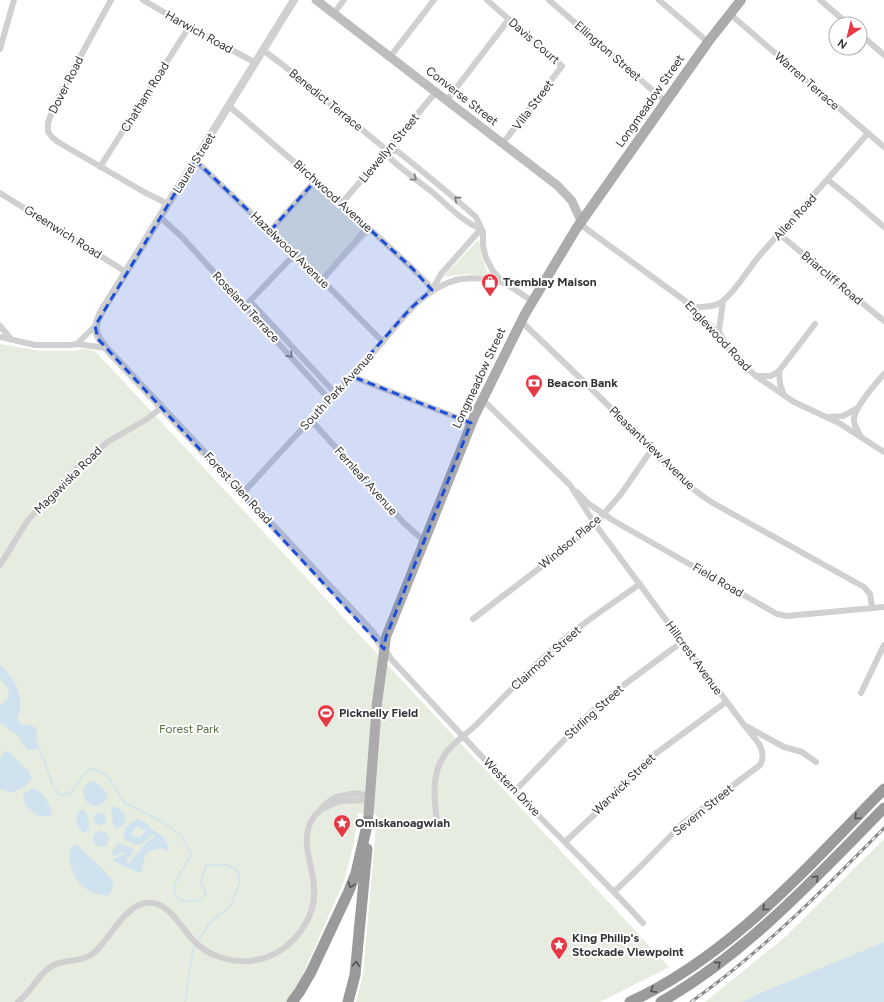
<svg xmlns="http://www.w3.org/2000/svg" width="884" height="1002" viewBox="0 0 884 1002" font-family="Figtree,sans-serif">
<rect width="100%" height="100%" fill="#fff"/>
<g fill="#e6ecdf">
<polygon points="313,185 351,211 370,233 326,278 292,262 270,233"/>
<polygon points="479,239 482,258 489,276 466,274 443,277"/>
<polygon points="0,344 41,351 74,351 82,349 95,351 669,967 600,1002 356,1002 363,975 377,815 358,813 354,843 344,881 299,983 286,1002 0,1002"/>
<polygon points="884,839 884,942 742,1002 705,1002 785,937"/>
</g>
<g fill="#cfe2ee" fill-rule="evenodd">
<path d="M0,665C15,678 27,700 17,719L22,725H31L37,729L36,739L39,746L34,750H27L21,742L19,736L0,723V705C13,700 10,687 0,680Z"/>
<path d="M8,751L28,770L32,778C28,785 18,792 10,792C7,791 3,790 0,789V758L4,752Z"/>
<path d="M91,781C101,783 104,789 108,797L104,803C101,804 97,806 94,806C87,805 81,795 84,788C85,785 89,783 91,781Z"/>
<path d="M34,788C42,792 50,803 52,813L48,817L44,815L38,816C32,811 18,802 25,793C27,791 31,789 34,788Z"/>
<path d="M113,806C122,809 128,814 124,824L118,828L115,827C112,822 110,811 113,806Z"/>
<path d="M82,810L86,812L88,818L89,829L84,833C76,827 74,819 79,811Z"/>
<circle cx="100" cy="819" r="6"/>
<path d="M139,819L147,824L151,829L160,834L165,840L169,848L168,850L166,851L162,848C156,849 145,851 144,859C143,864 143,867 141,872H137L113,861L114,859L125,854L127,852C122,851 118,856 113,856C111,850 115,847 118,843L134,849L132,854L126,862L128,864L143,846L155,836L153,834C149,837 145,842 141,844C137,845 135,844 131,843C115,836 128,822 139,819ZM137,826L146,831L139,838L130,834Z"/>
<polygon points="101,831 106,833 109,839 107,845 102,847 95,845 93,839 95,833"/>
<path d="M77,845C86,854 106,870 112,880C114,886 112,890 109,895C85,899 62,869 72,846Z"/>
<polygon points="884,942 884,1002 742,1002 758,994"/>
</g>
<g fill="none" stroke-linecap="round" stroke-linejoin="round">
<g stroke="#cfe2ee" stroke-width="1.5">
<path d="M36,746L40,750L54,788L60,795L71,793L84,774L91,768L107,775L125,803L164,823L180,834L192,855C186,864 171,883 175,894C176,897 179,899 181,901H198L206,895L201,882L206,865H227L237,870L240,881L231,905L209,924L197,942"/>
<polyline points="185,1002 193,950 195,945"/>
</g>
<g stroke="#d0d0d0" stroke-width="6">
<polyline points="111,0 59,96 50,117 48,123 48,132 52,137 58,142 144,192 168,204"/>
<polyline points="143,0 189,27 256,63"/>
<polyline points="487,0 562,66 503,143"/>
<polyline points="549,0 666,102"/>
<polyline points="659,0 708,42"/>
<polyline points="820,0 848,24"/>
<polyline points="334,13 344,0"/>
<polyline points="730,14 884,147"/>
<polyline points="860,34 884,55"/>
<polyline points="0,49 14,0"/>
<path d="M263,50L283,65L388,151L391,159C404,171 418,181 432,192C448,205 461,221 481,229"/>
<polyline points="390,57 434,0"/>
<polyline points="447,100 509,19"/>
<polyline points="229,106 342,203 412,268 428,284 432,290"/>
<polyline points="388,151 397,151 406,158 452,196 476,217 483,232 483,246 486,258 493,271 503,282"/>
<polyline points="195,160 322,280 383,342"/>
<polyline points="100,167 189,27"/>
<polyline points="828,180 854,201 884,227"/>
<polyline points="0,193 126,272"/>
<polyline points="342,203 436,92"/>
<polyline points="160,217 182,237 329,399"/>
<polyline points="581,221 584,227 588,230 684,300 722,337 727,347 742,364 756,376 794,402 839,423 884,452"/>
<polyline points="270,231 316,180"/>
<polyline points="779,234 884,321"/>
<polyline points="322,280 368,227"/>
<polyline points="432,290 441,274 481,229"/>
<polyline points="250,301 335,393"/>
<polyline points="248,303 295,254"/>
<path d="M691,307C702,307 715,308 724,300C738,288 748,269 760,255C796,214 833,174 868,133"/>
<path d="M521,321C556,355 591,388 626,423C653,451 679,482 713,503L864,587L870,594L872,607"/>
<polyline points="0,326 11,339"/>
<polyline points="0,337 35,345 70,345 77,344 106,348"/>
<polyline points="721,337 719,330 723,301"/>
<polyline points="77,344 95,326"/>
<polyline points="351,376 471,423"/>
<polyline points="756,376 771,376 779,371"/>
<polyline points="784,395 780,384 779,371 815,324"/>
<polyline points="482,399 570,485 595,524 744,725 784,747 802,752 816,762"/>
<polyline points="828,417 843,416 858,408"/>
<polyline points="310,419 404,523 424,541"/>
<path d="M860,435C857,430 853,424 854,418C856,406 876,383 884,374"/>
<polyline points="577,492 589,504 614,521 777,614 787,616 884,607"/>
<path d="M243,493C285,447 328,401 371,355C397,328 417,291 456,280C467,277 494,278 504,283C514,288 523,295 532,301"/>
<polyline points="0,565 28,520 80,465 109,441 147,419 162,407"/>
<polyline points="473,619 550,560 594,525 621,494 652,449"/>
<path d="M385,649L392,660C438,709 483,759 531,808C568,846 607,883 643,923"/>
<polyline points="861,693 884,645"/>
<polyline points="515,791 592,711 625,684 682,642"/>
<path d="M321,809C329,807 334,802 342,801C351,799 362,803 370,797"/>
<path d="M437,823C435,802 431,781 441,761C449,744 467,735 479,722C505,696 531,668 559,643C584,622 613,603 640,584"/>
<polyline points="565,842 612,798 647,760 726,702"/>
<path d="M615,891L641,866L682,824L760,765C769,750 753,737 745,726"/>
<path d="M18,1002C32,992 39,971 56,964C70,959 85,962 96,951C110,937 125,907 145,903C170,899 181,930 197,944C211,957 231,962 250,961C266,959 282,952 293,940C304,929 313,913 314,897C317,870 297,843 313,818C315,814 319,812 321,809C327,802 332,798 341,796C350,793 361,792 370,797"/>
</g>
<path stroke="#d0d0d0" stroke-width="8" d="M294,0L103,309C93,327 93,332 106,348L372,632L384,649"/>
<polyline stroke="#bdbdbd" stroke-width="9" points="316,0 558,186 572,201 581,221"/>
<polyline stroke="#ababab" stroke-width="10" points="368,821 377,703 386,637 474,417 525,314 576,229 708,42 741,0"/>
<g stroke="#9a9a9a" stroke-width="11">
<polyline points="292,1002 300,991 311,972 348,893 356,873 368,821"/>
<polyline points="348,1002 355,975 367,849"/>
<path d="M630,1002C732,955 807,867 884,789"/>
<path d="M661,1002C748,952 815,878 884,808"/>
</g>
<g stroke="#888" stroke-width="3">
<path id="rail" d="M691,1002C764,950 822,891 884,828"/>
</g>
<use href="#rail" stroke="#fff" stroke-width="1.5" stroke-dasharray="4.5" stroke-linecap="butt"/>
</g>
<defs><path id="oneway-chevron" d="M-2-3.5L2.5 0L-2 3.5" fill="none" stroke-width="1.6" stroke-linecap="round" stroke-linejoin="round"/></defs>
<g stroke="#7a7a7a">
<use href="#oneway-chevron" transform="translate(414 178) rotate(37)"/>
<use href="#oneway-chevron" transform="translate(457 199) rotate(-139)"/>
<use href="#oneway-chevron" transform="translate(290 355) rotate(48)"/>
</g>
<g stroke="#525252">
<use href="#oneway-chevron" transform="translate(857 817) rotate(134)"/>
<use href="#oneway-chevron" transform="translate(816 878) rotate(-45)"/>
<use href="#oneway-chevron" transform="translate(351 885) rotate(111)"/>
<use href="#oneway-chevron" transform="translate(765 908) rotate(137)"/>
<use href="#oneway-chevron" transform="translate(356 964) rotate(-85)"/>
<use href="#oneway-chevron" transform="translate(718 964) rotate(-36)"/>
<use href="#oneway-chevron" transform="translate(653 990) rotate(151)"/>
</g>
<path fill="#1d4ed8" fill-opacity="0.2" stroke="#1d4ed8" stroke-width="3" stroke-dasharray="8 5" stroke-linejoin="round" d="M195,160L270,231L316,180L412,268L432,290L411,308L351,376L471,423L386,637L384,649L98,339L95,326Z"/>
<defs>
<g id="shop-pin" transform="scale(0.9)"><path d="M0 17L-7.5 6A9.5 9.5 0 1 1 7.5 6Z" fill="#e63946" stroke="#fff"/><path d="M-5-2.5h2.3a2.7 3.5 0 0 1 5.4 0H5L5.5 6h-11ZM-1.5-2.5h3a1.5 2.3 0 0 0-3 0Z" fill="#fff"/></g>
<g id="bank-pin" transform="scale(0.9)"><path d="M0 17L-7.5 6A9.5 9.5 0 1 1 7.5 6Z" fill="#e63946" stroke="#fff"/><path d="M-6-4H6V4H-6ZM0-2.3a2.3 2.3 0 1 0 0 4.6a2.3 2.3 0 1 0 0-4.6Z" fill="#fff"/></g>
<g id="stadium-pin" transform="scale(0.9)"><path d="M0 17L-7.5 6A9.5 9.5 0 1 1 7.5 6Z" fill="#e63946" stroke="#fff"/><path d="M0-5a6.5 5 0 1 0 0 10a6.5 5 0 1 0 0-10ZM-3.5-1.8h7v3.6h-7Z" fill="#fff"/></g>
<g id="sight-pin" transform="scale(0.9)"><path d="M0 17L-7.5 6A9.5 9.5 0 1 1 7.5 6Z" fill="#e63946" stroke="#fff"/><path d="M0-6L1.8-2.2L6-1.7L2.9 1.2L3.7 5.4L0 3.3L-3.7 5.4L-2.9 1.2L-6-1.7L-1.8-2.2Z" fill="#fff"/></g>
</defs>
<g fill-rule="evenodd">
<use href="#shop-pin" x="490" y="282"/>
<use href="#bank-pin" x="534" y="383"/>
<use href="#stadium-pin" x="326" y="713"/>
<use href="#sight-pin" x="342" y="823"/>
<use href="#sight-pin" x="559" y="945"/>
</g>
<g text-anchor="middle" stroke-width="4" stroke-linejoin="round" paint-order="stroke">
<g font-size="12" fill="#333" stroke="#fff">
<text transform="translate(199 32) rotate(29)" y="4">Harwich Road</text>
<text transform="translate(534 41) rotate(41)" y="4">Davis Court</text>
<text transform="translate(608 51) rotate(41)" y="4">Ellington Street</text>
<text transform="translate(807 81) rotate(41)" y="4">Warren Terrace</text>
<text transform="translate(66 85) rotate(-63)" y="4">Dover Road</text>
<text transform="translate(462 96) rotate(38)" y="4">Converse Street</text>
<text transform="translate(145 97) rotate(-58)" y="4">Chatham Road</text>
<text transform="translate(326 100) rotate(39)" y="4">Benedict Terrace</text>
<text transform="translate(650 101) rotate(-55)" y="4">Longmeadow Street</text>
<text transform="translate(533 105) rotate(-53)" y="4">Villa Street</text>
<text transform="translate(389 148) rotate(-50)" y="4">Llewellyn Street</text>
<text transform="translate(194 163) rotate(-58)" y="4">Laurel Street</text>
<text transform="translate(333 196) rotate(42)" y="4">Birchwood Avenue</text>
<text transform="translate(795 217) rotate(-48)" y="4">Allen Road</text>
<text transform="translate(63 232) rotate(32)" y="4">Greenwich Road</text>
<text transform="translate(290 250) rotate(44)" y="4">Hazelwood Avenue</text>
<text transform="translate(832 278) rotate(40)" y="4">Briarcliff Road</text>
<text transform="translate(246 307) rotate(47)" y="4">Roseland Terrace</text>
<text transform="translate(718 336) rotate(47)" y="4">Englewood Road</text>
<text transform="translate(479 378) rotate(-65)" y="4">Longmeadow Street</text>
<text transform="translate(337 391) rotate(-47)" y="4">South Park Avenue</text>
<text transform="translate(652 448) rotate(44)" y="4">Pleasantview Avenue</text>
<text transform="translate(68 480) rotate(-45)" y="4">Magawiska Road</text>
<text transform="translate(366 481) rotate(48)" y="4">Fernleaf Avenue</text>
<text transform="translate(238 488) rotate(47)" y="4">Forest Glen Road</text>
<text transform="translate(570 542) rotate(-40)" y="4">Windsor Place</text>
<text transform="translate(718 580) rotate(30)" y="4">Field Road</text>
<text transform="translate(546 658) rotate(-42)" y="4">Clairmont Street</text>
<text transform="translate(694 658) rotate(54)" y="4">Hillcrest Avenue</text>
<text transform="translate(594 712) rotate(-42)" y="4">Stirling Street</text>
<text transform="translate(624 784) rotate(-44)" y="4">Warwick Street</text>
<text transform="translate(512 787) rotate(46)" y="4">Western Drive</text>
<text transform="translate(703 810) rotate(-39)" y="4">Severn Street</text>
</g>
<g font-size="12" font-weight="bold" fill="#333" stroke="#fff" text-anchor="start">
<text x="503" y="286">Tremblay Maison</text>
<text x="547" y="387">Beacon Bank</text>
<text x="339" y="717">Picknelly Field</text>
<text x="355" y="827">Omiskanoagwiah</text>
<text x="572" y="942">King Philip's<tspan x="572" dy="14">Stockade Viewpoint</tspan></text>
</g>
<g font-size="12" fill="#56703f" stroke="#fff">
<text x="189" y="733">Forest Park</text>
</g>
</g>
<g transform="translate(848 36) rotate(215)"><circle r="19" fill="#ffffff" stroke="#adadad"/>
<path d="M0-3L7 15L0 10L-7 15Z" fill="#e63946"/>
<text y="-6" font-size="11" font-weight="bold" text-anchor="middle" fill="#333333">N</text>
</g>
</svg>
